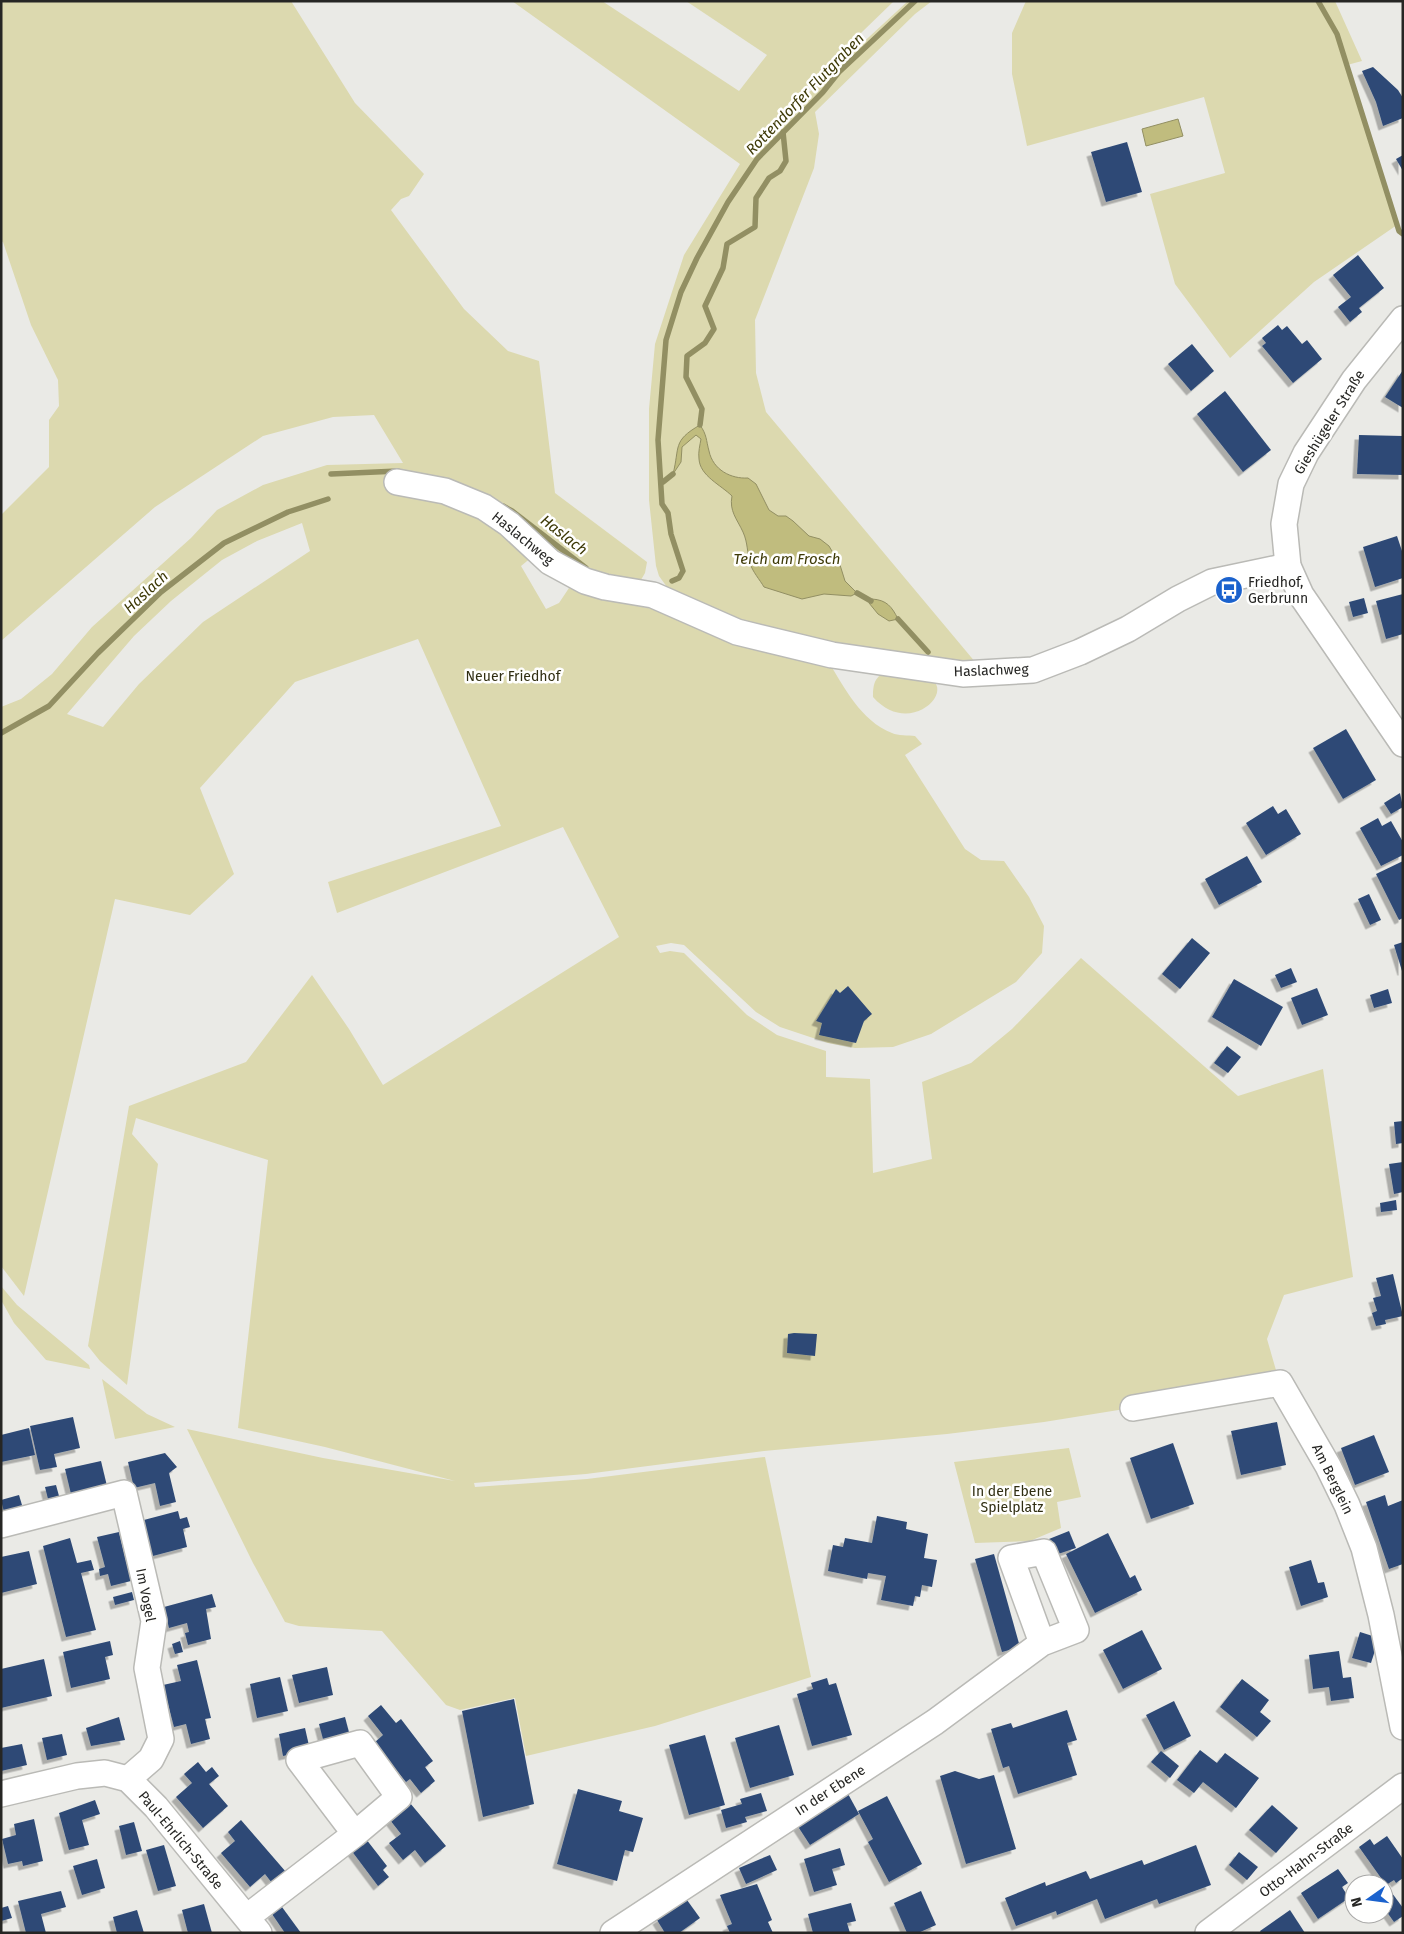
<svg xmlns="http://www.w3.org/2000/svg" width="1404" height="1934" viewBox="0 0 1404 1934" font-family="'Fira Sans',sans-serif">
<defs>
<filter id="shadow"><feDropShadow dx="-4.5" dy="4.5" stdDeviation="0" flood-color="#0004"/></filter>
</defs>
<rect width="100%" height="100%" fill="#eaeae6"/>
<g fill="#dcd9af" fill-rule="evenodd">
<path d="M1,1H291L355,103L424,174L409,196L401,199L391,210L464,309L508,351L539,361L555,493L647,562L645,573L638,585C572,590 535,531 484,501C458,485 428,483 399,478L395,490L435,498L478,514L489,520L532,557L521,566L546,609L559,603L569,588L592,597L658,610L754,644L828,661C844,687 861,721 892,733C898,736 908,735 915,736L922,744L905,755L965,849L981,860L1004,861L1029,897L1044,926L1042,953L1016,982L931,1034L893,1047L855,1048L828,1043L780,1027L756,1012L684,945L671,943L656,946L660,953L670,951L684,953L747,1015L777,1035L826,1051V1077L870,1079L873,1173L932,1159L922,1082L971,1063L1012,1029L1081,958L1238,1096L1323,1069L1353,1277L1284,1295L1267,1339L1280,1384L1044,1422L947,1434L764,1451L586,1474L474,1483L475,1487L587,1479L765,1457L811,1677L655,1726L526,1756L515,1698L460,1710L446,1705L382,1631L299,1626L285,1622L253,1563L187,1429L323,1458L455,1481L325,1447L238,1428L268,1160L136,1118L132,1134L158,1164L127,1385L100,1361L88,1346L129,1106L246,1062L312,975L349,1029L383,1085L619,937L563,827L337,913L328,882L501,826L418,639L295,682L200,788L234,874L190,915L115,899L24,1296L1,1266V707L21,699L52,674L92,627L191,538L217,510L263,485L327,465L403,463L374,415L333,417L263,436L155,507L1,641V515L49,467V420L59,406L58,380L31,325L3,242L1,241ZM302,523L310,551L203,622L139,684L103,727L67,714L134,636L171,601L222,560L257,541Z"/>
<polygon points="512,1 602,1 739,91 767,55 686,1 894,1 828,65 751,146 908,1 932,1 915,14 815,112 819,134 814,168 755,320 756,373 766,412 976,663 948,663 774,633 696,607 667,587 659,576 656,566 649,500 649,409 655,344 684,255 740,164"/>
<polygon points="1026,1 1335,1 1362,61 1347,65 1397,225 1314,282 1230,358 1175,284 1150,194 1225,173 1204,97 1027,146 1012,74 1012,33"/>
<path d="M887,671C899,673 918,673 929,678C957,691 909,738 873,697C873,683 875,677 887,671Z"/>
<polygon points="1,1286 17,1305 89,1365 90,1369 46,1360 14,1323 1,1300"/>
<polygon points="102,1379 147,1414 175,1427 115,1439"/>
<polygon points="1069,1448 1081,1497 1057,1502 1061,1528 1030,1541 975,1543 954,1462"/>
</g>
<g fill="#c0bc7e" stroke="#928f63">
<polygon points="1178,119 1183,136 1146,146 1142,129"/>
<path d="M700,425C707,435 706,440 709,451C713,470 731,479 748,478L756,484L769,510L778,516H786L793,521L809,536L820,539L829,546L840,565L845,581L857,593L851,596L824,594L802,599L764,587C760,580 752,571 750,563C747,553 748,543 743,532C737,519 729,511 732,496C721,485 700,476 699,459C698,452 700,445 701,439L696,435L682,447L681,462L673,474C680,447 672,441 700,425Z"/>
<path d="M872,599C887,600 892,607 898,619L889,621L878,614L869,603Z"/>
</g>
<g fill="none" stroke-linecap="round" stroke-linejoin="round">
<g stroke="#928f63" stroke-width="5.5">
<polyline points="1318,1 1337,34 1399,231 1403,234"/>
<polyline points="700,425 702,409 686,377 687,356 705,343 714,329 705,306 723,268 727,244 755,227 756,198 769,178 780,171 786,161 783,132"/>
<polyline points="331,474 398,471"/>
<polyline points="663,482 673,474"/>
<polyline points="503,506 512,511 586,568"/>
<polyline points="672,581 679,578 683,571 671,534 668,513 662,504 658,440 666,340 681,292 697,258 728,202 757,159 823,92 839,72 915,1"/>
<polyline points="857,593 871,601"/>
<polyline points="898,619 928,652"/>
<polyline points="1,733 49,706 98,653 161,592 224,543 288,512 328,499"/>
</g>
</g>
<g fill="#2e4a76" filter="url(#shadow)">
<polygon points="1373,67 1398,90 1403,98 1403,118 1383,126 1376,102 1362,71"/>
<polygon points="1127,142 1142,192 1106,202 1091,152"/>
<polygon points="1403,155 1403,171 1396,159"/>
<polygon points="1358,255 1384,288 1359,308 1362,312 1350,322 1338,307 1351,297 1333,275"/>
<polygon points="1278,325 1282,330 1287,326 1302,344 1307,340 1322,359 1293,383 1262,346 1266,343 1262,338"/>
<polygon points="1192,344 1214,371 1191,391 1168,364"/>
<polygon points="1403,370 1403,408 1385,397"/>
<polygon points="1225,391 1271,450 1243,472 1197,414"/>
<polygon points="1359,435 1403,436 1403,475 1357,474"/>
<polygon points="1397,536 1403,554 1403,578 1375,587 1363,547"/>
<polygon points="1403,594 1403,634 1386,639 1376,601"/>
<polygon points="1364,598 1368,613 1353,617 1349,602"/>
<polygon points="1346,729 1376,780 1343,799 1313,748"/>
<polygon points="1400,793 1403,807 1391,814 1384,803"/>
<polygon points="1273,806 1278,814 1286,809 1301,834 1266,855 1246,823"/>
<polygon points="1378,818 1382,826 1391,821 1403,842 1403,855 1381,866 1360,828"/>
<polygon points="1247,856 1262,882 1219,905 1205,879"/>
<polygon points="1403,861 1403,918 1399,920 1376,874"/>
<polygon points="1369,894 1381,920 1370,925 1358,899"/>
<polygon points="1192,938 1210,953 1180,989 1162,974"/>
<polygon points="1403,942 1403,971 1402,971 1394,945"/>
<polygon points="1291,968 1297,982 1281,988 1275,975"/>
<polygon points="1234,979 1283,1007 1261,1046 1212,1017"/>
<polygon points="848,986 872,1014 864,1021 856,1043 819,1035 822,1023 816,1021 836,989 840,993"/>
<polygon points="1317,988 1328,1015 1302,1025 1291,998"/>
<polygon points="1388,989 1392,1003 1374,1008 1370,995"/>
<polygon points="1227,1046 1241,1057 1228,1073 1214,1063"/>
<polygon points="1403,1121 1403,1143 1396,1144 1394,1122"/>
<polygon points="1403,1162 1403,1192 1394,1194 1389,1164"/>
<polygon points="1396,1200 1397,1210 1381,1212 1380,1203"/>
<polygon points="1393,1274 1403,1316 1385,1320 1386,1324 1376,1326 1372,1313 1377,1311 1373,1298 1381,1296 1376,1278"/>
<polygon points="794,1333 817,1334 815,1356 787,1353 788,1334"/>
<polygon points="73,1417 80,1448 54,1454 57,1467 40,1470 30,1426"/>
<polygon points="1277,1422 1286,1465 1241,1475 1231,1431"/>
<polygon points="29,1428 35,1455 1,1462 1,1435"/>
<polygon points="1374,1435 1389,1472 1355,1485 1341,1448"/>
<polygon points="1173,1443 1194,1504 1151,1519 1130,1458"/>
<polygon points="165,1453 177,1467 169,1473 176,1502 160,1506 155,1483 134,1488 128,1462"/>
<polygon points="101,1461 107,1486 71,1494 65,1469"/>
<polygon points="56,1485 59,1496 48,1499 45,1487"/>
<polygon points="19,1495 25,1515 6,1520 1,1500"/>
<polygon points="1385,1495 1388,1506 1403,1500 1403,1564 1389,1569 1366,1502"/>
<polygon points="178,1511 180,1519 187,1517 190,1527 183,1529 187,1547 149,1557 140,1521"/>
<polygon points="877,1516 907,1522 906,1529 928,1534 924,1558 937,1560 932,1587 922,1585 920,1597 915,1596 913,1606 881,1600 886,1576 868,1573 867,1579 828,1571 833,1545 843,1547 845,1538 872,1543"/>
<polygon points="1069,1531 1076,1548 1055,1555 1049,1539"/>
<polygon points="119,1532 131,1581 111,1586 108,1574 100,1576 99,1569 105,1567 97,1537"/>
<polygon points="1108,1533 1130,1578 1135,1575 1142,1590 1095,1613 1066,1554"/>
<polygon points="70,1538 77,1563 91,1560 94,1570 81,1573 96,1630 66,1637 43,1546"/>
<polygon points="29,1551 37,1584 1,1593 1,1557"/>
<polygon points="994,1554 1020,1647 1002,1652 975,1559"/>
<polygon points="1311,1560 1318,1583 1324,1582 1328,1597 1301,1606 1289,1567"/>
<polygon points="132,1592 134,1600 115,1605 113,1597"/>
<polygon points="212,1594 216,1607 206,1609 211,1639 188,1645 185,1633 189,1632 187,1623 169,1628 164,1607"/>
<polygon points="1142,1630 1162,1669 1123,1689 1103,1650"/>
<polygon points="1360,1632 1379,1638 1371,1663 1352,1658"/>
<polygon points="110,1641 113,1655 105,1657 110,1679 71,1688 63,1652"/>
<polygon points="180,1641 183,1652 175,1654 172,1644"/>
<polygon points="1339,1651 1343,1678 1351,1677 1354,1698 1331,1701 1329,1687 1313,1689 1309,1655"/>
<polygon points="44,1659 52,1696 1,1708 1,1669"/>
<polygon points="197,1660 211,1718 205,1719 210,1739 191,1744 186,1724 174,1727 163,1685 181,1681 177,1665"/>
<polygon points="327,1667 333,1695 299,1703 292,1675"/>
<polygon points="280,1677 288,1711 257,1718 250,1684"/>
<polygon points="827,1678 829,1685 836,1683 852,1735 812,1746 797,1694 813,1689 811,1683"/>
<polygon points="1242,1679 1269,1700 1260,1712 1271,1721 1257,1737 1220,1707"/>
<polygon points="514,1699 534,1804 483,1817 462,1711"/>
<polygon points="1174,1701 1191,1736 1164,1750 1146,1715"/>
<polygon points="381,1705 396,1723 401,1719 433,1761 425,1767 435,1781 421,1793 410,1779 406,1782 374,1743 383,1735 368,1716"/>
<polygon points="1067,1710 1077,1740 1067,1743 1077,1775 1018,1794 1009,1766 1003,1768 991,1729 1011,1723 1013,1728"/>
<polygon points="119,1717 125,1740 91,1746 86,1728"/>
<polygon points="345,1717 350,1736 324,1743 319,1724"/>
<polygon points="779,1725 794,1775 750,1788 735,1738"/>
<polygon points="305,1728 310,1750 283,1756 279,1734"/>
<polygon points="62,1734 67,1755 47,1760 42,1738"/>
<polygon points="705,1735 725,1805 689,1815 669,1745"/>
<polygon points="22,1744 27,1765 1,1771 1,1748"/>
<polygon points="1200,1750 1217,1763 1225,1753 1259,1778 1236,1808 1203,1782 1194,1793 1177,1780"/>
<polygon points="1161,1751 1179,1766 1170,1778 1151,1762"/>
<polygon points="198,1762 206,1772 212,1767 219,1776 209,1784 228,1806 203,1828 176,1797 192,1783 184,1774"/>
<polygon points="955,1771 979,1779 994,1775 1016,1849 966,1864 940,1776"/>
<polygon points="578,1789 622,1801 619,1811 643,1818 633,1852 625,1850 617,1881 557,1864"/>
<polygon points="847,1792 859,1814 810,1845 797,1825"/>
<polygon points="761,1793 767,1811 745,1817 747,1822 726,1828 721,1810 742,1804 740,1799"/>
<polygon points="887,1796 922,1864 889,1882 868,1842 873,1839 858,1811"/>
<polygon points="95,1800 100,1814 82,1820 89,1845 69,1850 59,1813"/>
<polygon points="410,1803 446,1846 425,1863 415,1850 403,1860 389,1843 401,1834 390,1820"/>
<polygon points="1272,1805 1298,1828 1276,1853 1249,1830"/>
<polygon points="34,1819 43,1861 23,1866 22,1861 8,1864 2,1839 16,1835 14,1824"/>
<polygon points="241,1820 286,1872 272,1883 265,1874 250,1887 221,1853 235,1841 228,1832"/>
<polygon points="134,1822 142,1851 126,1855 119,1826"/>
<polygon points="1387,1836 1403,1859 1403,1878 1396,1883 1394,1880 1386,1885 1359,1847 1370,1839 1374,1845"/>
<polygon points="366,1839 387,1866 383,1870 389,1877 378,1886 351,1850"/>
<polygon points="164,1845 176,1886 158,1891 146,1850"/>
<polygon points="1196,1845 1211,1885 1159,1904 1157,1899 1105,1919 1097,1899 1057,1915 1056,1911 1016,1926 1005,1898 1045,1882 1046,1886 1086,1871 1090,1879 1142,1860 1144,1865"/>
<polygon points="840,1848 845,1865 832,1869 837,1885 814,1892 804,1859"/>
<polygon points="1239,1852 1258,1867 1247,1880 1229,1865"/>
<polygon points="770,1855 777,1870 746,1884 739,1868"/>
<polygon points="97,1859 105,1888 82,1895 73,1866"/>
<polygon points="1338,1869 1348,1883 1342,1887 1349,1898 1318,1919 1301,1893"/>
<polygon points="757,1884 772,1920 768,1922 773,1933 730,1933 727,1926 732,1924 720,1895"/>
<polygon points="61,1891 66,1907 41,1914 46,1933 26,1933 18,1901"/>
<polygon points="921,1891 936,1925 918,1933 907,1933 894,1903"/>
<polygon points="1392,1893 1403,1908 1403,1916 1394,1922 1384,1908 1384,1899"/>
<polygon points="687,1900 700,1918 679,1933 665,1933 657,1920"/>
<polygon points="851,1903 856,1921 847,1923 850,1933 813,1933 808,1914"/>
<polygon points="204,1904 212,1933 188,1933 182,1910"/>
<polygon points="8,1906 12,1918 1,1921 1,1908"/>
<polygon points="282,1907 301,1933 285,1933 272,1914"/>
<polygon points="137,1910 144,1933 117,1933 113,1917"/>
<polygon points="1290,1910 1305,1933 1261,1933 1260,1931"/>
</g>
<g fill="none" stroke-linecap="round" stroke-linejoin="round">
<g stroke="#babab6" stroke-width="28">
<g id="minor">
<polyline points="1403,319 1354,380 1306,453 1291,484 1284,524 1288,566 1301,595 1403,744"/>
<polyline points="397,482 445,491 484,507 509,524 550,562 585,581 605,587 653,595 737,632 832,655 963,674 1033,670 1080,652 1128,629 1178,599 1212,582 1288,566"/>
<polyline points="1133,1408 1280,1383 1328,1466 1347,1505 1364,1548 1381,1615 1403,1727"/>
<polyline points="1,1525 124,1493 154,1621 147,1668 161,1739 151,1759 128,1779"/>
<polyline points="1,1794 77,1776 105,1773 128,1779 156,1807 259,1933"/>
<polyline points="247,1917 355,1834 399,1797 360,1743 299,1760 355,1834"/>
<polyline points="613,1933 935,1722 1042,1643 1076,1630 1044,1552 1011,1558 1042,1643"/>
<polyline points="1208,1933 1403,1786"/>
</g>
</g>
<use href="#minor" stroke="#fff" stroke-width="25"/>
</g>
<defs>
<g id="bus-disc" transform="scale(1.4375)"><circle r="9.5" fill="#1b62cd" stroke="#fffffe"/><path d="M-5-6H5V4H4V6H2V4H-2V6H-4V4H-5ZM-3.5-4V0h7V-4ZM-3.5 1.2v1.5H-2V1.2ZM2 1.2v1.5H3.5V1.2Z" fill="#fff"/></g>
</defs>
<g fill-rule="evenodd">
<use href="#bus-disc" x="1229" y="590"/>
</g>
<g text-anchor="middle" stroke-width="5" stroke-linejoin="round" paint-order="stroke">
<g font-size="14" fill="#262624" stroke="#fffffe">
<text transform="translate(1329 422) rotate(-58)" y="5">Gieshügeler Straße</text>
<text transform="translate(523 538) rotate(39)" y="5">Haslachweg</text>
<text transform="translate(991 670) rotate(-2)" y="5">Haslachweg</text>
<text transform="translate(1333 1479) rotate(64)" y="5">Am Berglein</text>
<text transform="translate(146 1595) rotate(79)" y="5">Im Vogel</text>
<text transform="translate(830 1790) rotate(-33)" y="5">In der Ebene</text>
<text transform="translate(181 1840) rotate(50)" y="5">Paul-Ehrlich-Straße</text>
<text transform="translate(1306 1860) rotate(-37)" y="5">Otto-Hahn-Straße</text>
</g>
<g font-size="14" fill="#262624" stroke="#fffffe" text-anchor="start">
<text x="1248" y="587">Friedhof,<tspan x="1248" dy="16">Gerbrunn</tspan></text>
</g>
<g font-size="14" fill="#302e12" stroke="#fffffe">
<text x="513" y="681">Neuer Friedhof</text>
<text x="1012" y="1496">In der Ebene<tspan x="1012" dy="16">Spielplatz</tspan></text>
</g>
<g font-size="15" font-style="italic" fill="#3d3906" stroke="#fffffe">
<text transform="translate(805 94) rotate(-46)" y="5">Rottendorfer Flutgraben</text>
<text transform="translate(564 535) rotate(38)" y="5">Haslach</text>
<text x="787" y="564">Teich am Frosch</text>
<text transform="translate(146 592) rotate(-43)" y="5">Haslach</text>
</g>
</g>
<rect width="1404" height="1934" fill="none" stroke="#262624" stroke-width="5"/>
<g transform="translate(1369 1899) rotate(256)"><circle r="24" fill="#fffffe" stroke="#a8a8a7"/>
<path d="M0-4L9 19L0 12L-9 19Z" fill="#1b62cd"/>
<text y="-8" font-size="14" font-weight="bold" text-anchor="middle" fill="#262624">N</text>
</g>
</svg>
